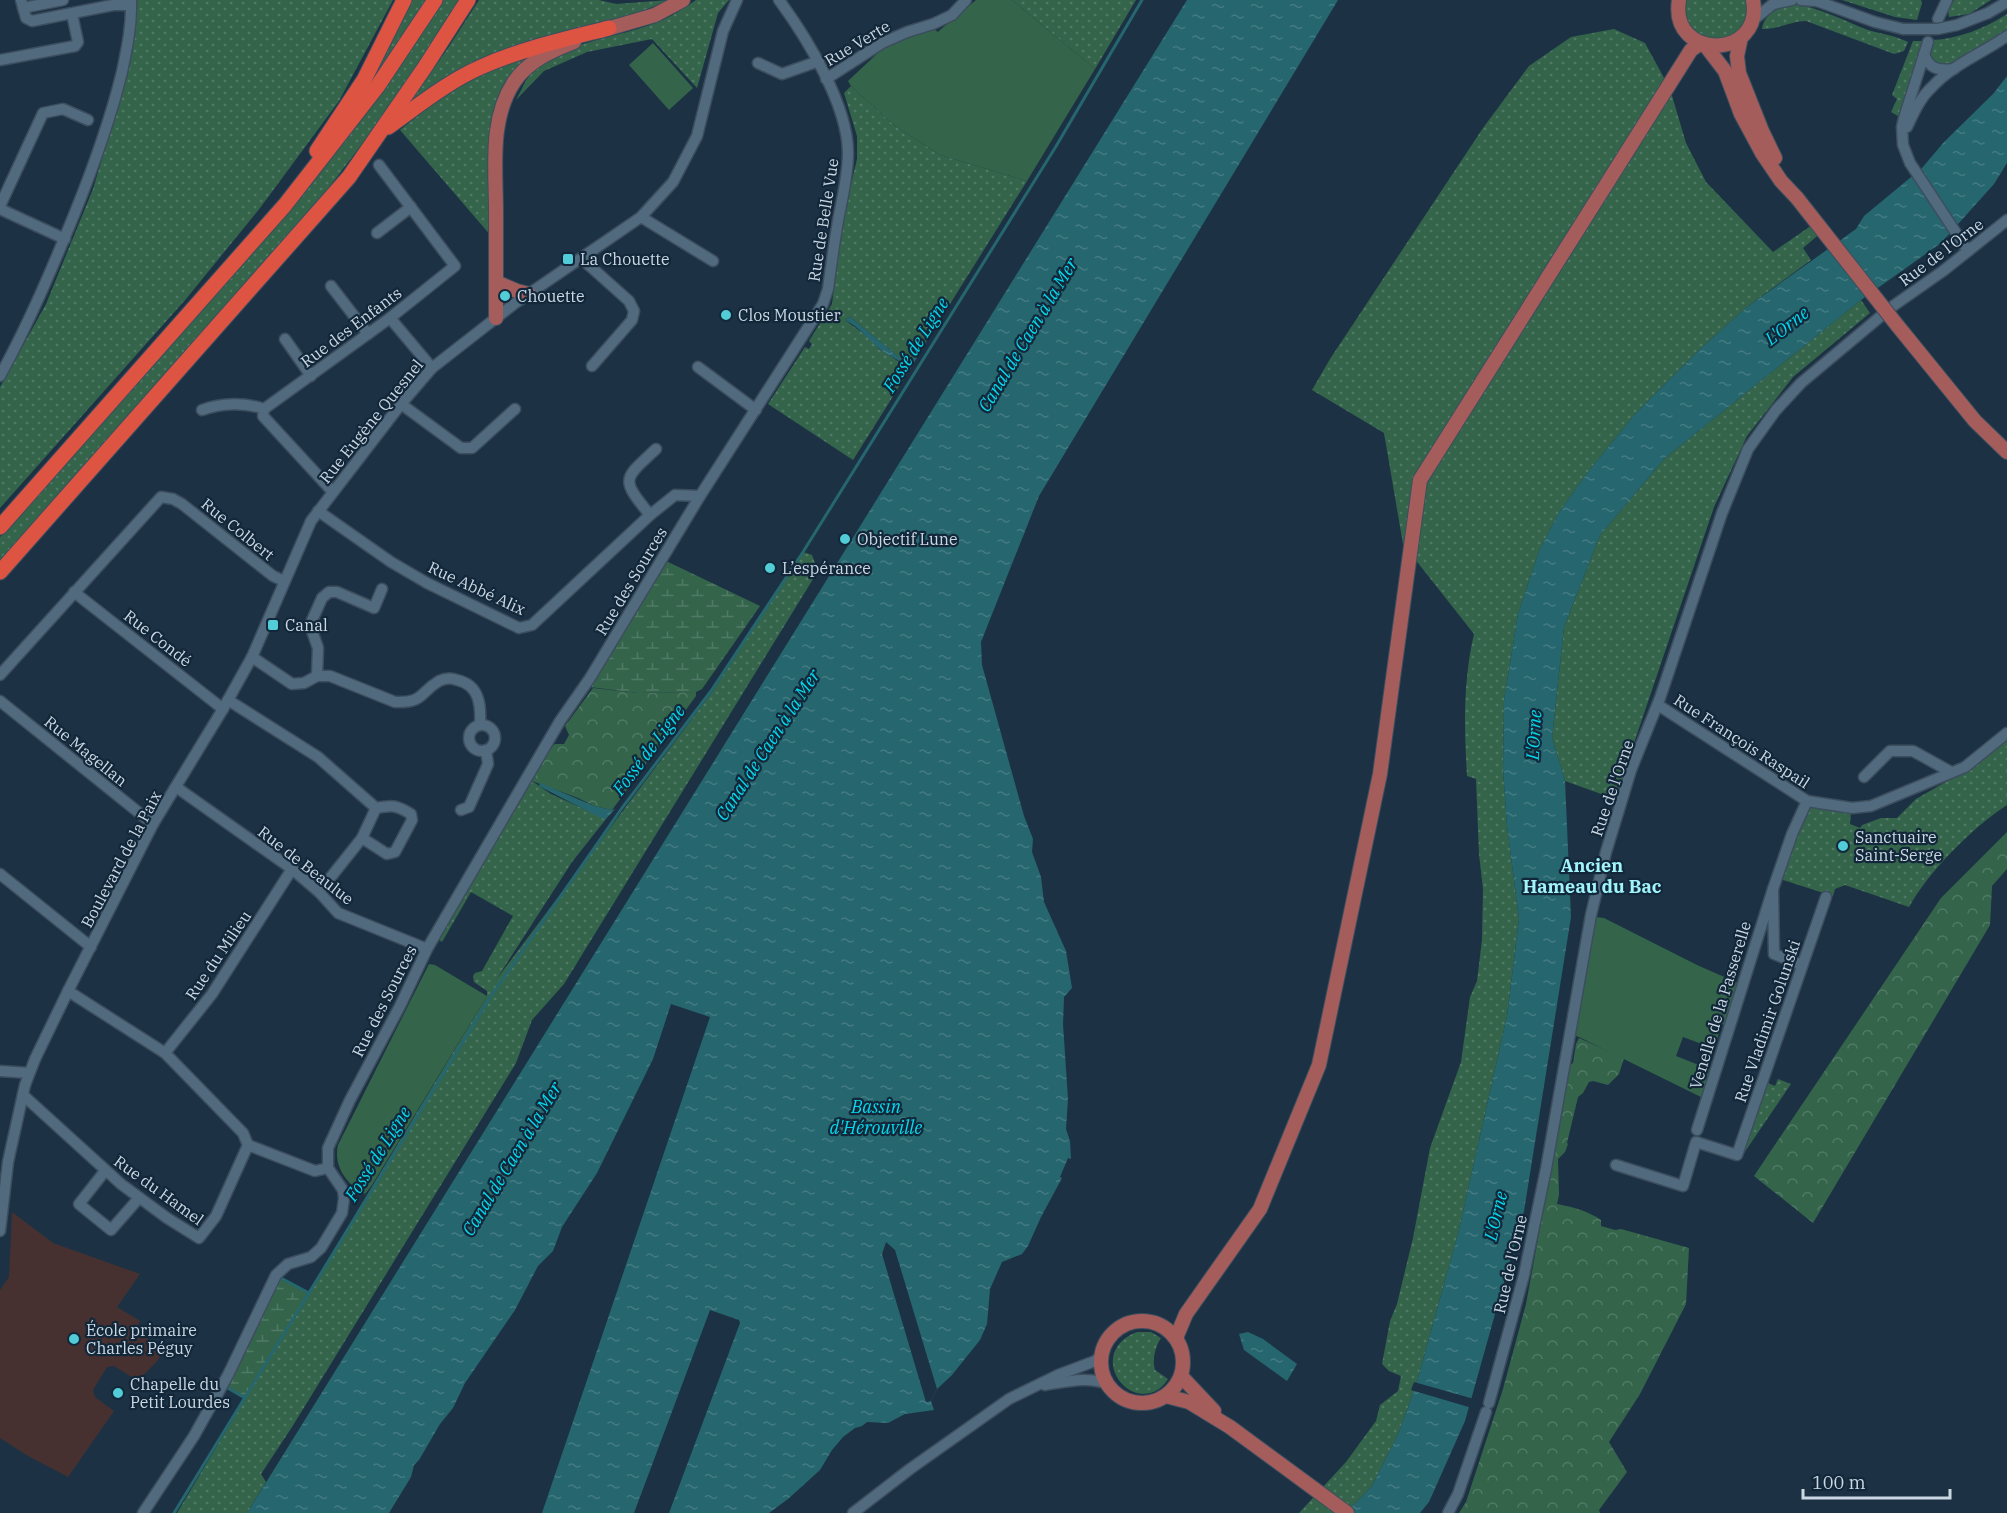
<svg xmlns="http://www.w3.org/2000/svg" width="2007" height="1513" viewBox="0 0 2007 1513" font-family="'IBM Plex Serif',serif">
<defs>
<pattern id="grass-dots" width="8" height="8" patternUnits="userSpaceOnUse" patternTransform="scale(1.5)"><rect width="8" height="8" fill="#34654b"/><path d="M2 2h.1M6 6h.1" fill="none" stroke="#507a65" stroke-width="1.8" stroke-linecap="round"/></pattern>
<pattern id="forest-crowns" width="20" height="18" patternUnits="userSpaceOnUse" patternTransform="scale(1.5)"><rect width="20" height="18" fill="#34654b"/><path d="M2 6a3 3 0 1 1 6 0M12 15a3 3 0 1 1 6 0" fill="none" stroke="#507a65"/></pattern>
<pattern id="wetland-marsh" width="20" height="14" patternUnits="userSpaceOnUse" patternTransform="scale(1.5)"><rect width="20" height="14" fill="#34654b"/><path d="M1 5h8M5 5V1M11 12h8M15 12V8" fill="none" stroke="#507a65"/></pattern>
<pattern id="water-ripples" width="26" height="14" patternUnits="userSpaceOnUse" patternTransform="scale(1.5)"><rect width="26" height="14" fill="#26666e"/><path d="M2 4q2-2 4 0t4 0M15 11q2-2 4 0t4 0" fill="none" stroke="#447b83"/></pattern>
</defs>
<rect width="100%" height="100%" fill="#1c3244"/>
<polygon fill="#463130" points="12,1212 53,1243 140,1274 117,1307 140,1321 135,1331 164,1349 158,1360 138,1381 114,1366 107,1367 93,1390 95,1397 114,1411 68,1477 28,1456 0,1438 0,1290 9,1277"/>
<g fill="url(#grass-dots)">
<polygon points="136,0 393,0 339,101 260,208 186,299 0,508 0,387 46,304 93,189 121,95"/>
<polygon points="410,0 426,0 380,69 377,67"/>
<path d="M442,0H461L393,103L324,194L0,562V537C66,462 133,387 199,312C287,213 374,113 442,0Z"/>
<polygon points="479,0 599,0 616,4 669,0 638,13 557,36 524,43 483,58 414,103 411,101 448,48"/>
<path d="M696,0H729L718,13L697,88L652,39L587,52L544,71L516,100C520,93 523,85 527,79C550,44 611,39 647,26C666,20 680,11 696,0Z"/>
<polygon points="1012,0 1136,0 1095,69"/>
<path d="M1684,0H1747C1747,6 1748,13 1746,19C1739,40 1708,48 1692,31C1685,23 1684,10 1684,0Z"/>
<polygon points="1842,0 1921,0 1922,3 1917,20 1895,17"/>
<polygon points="1954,0 1991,0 1969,14 1949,17 1948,9"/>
<path d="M1793,4C1819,7 1844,21 1868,30C1882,34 1896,36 1908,42L1904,51L1894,54L1806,21C1791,21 1777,30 1762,29C1764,14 1780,6 1793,4Z"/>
<path d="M2007,14V30L1956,63L1941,66L1930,61L1929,55L1932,40C1958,39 1986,28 2007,14Z"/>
<path d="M1614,29L1645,43L1670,89L1686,143L1706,182L1773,252L1821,219L1828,227L1803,248L1811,260L1747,307L1699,350L1636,413L1591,468L1573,493L1558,514L1539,551L1518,614L1504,700L1503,770L1507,826L1519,919L1507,1016L1458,1234L1416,1385L1399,1432L1372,1486L1346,1513H1299L1346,1462L1376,1421L1380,1405L1398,1391L1401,1376L1389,1371L1382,1364L1390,1321L1397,1304L1413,1238L1430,1148L1461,1062L1470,997L1477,981L1482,940L1483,889L1479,854L1476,779L1467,776C1464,728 1463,681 1474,634L1403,544L1384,433L1312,390L1330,359L1483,128L1529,66L1571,37Z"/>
<polygon points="1913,41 1924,41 1903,108 1898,116 1891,112 1897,99 1892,95"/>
<path d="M524,58L525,61C521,65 516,69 512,74C479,114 490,188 492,237L400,130C437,100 477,72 524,58Z"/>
<polygon points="851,86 895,126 940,155 1027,181 918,355 912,358 899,357 850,317 845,320 868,337 879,349 909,368 907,374 853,460 768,404 805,347 809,349 812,344 809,341 832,304 843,219 857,159 857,136 844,93"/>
<polygon points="1861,300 1870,313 1793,377 1747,436 1714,507 1615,799 1565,781 1552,738 1564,627 1600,535 1665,458"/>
<polygon points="803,552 812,555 818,571 564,984 532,1020 516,1063 292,1427 261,1474 266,1482 247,1513 177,1513 309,1291 487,996 487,991 474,982 473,976 475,973 482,971 513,916 471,892 442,942 438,939 532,781 551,794 606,819 572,862 496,980 712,692"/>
<path d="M2007,740V805C1972,828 1929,871 1909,907L1845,885L1835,889L1833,896L1780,879L1794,835L1809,809L1812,807L1851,812L1850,824L1860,828L1862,825L1881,818H1897L1916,799L1982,761Z"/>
<polygon points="1778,1079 1791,1084 1742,1156 1768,1083 1775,1086"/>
<path d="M1137,1332H1151L1161,1338C1155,1347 1152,1360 1155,1370L1168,1379C1166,1382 1162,1387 1159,1389C1125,1411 1087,1351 1137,1332Z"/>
</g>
<g fill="url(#forest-crowns)">
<polygon points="593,688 638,693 696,692 696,696 612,810 594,806 578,798 532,781 551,747 555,744 564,744 569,735 565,726"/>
<polygon points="2007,832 2007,869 1992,886 1990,925 1813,1223 1754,1176 1941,898"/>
<path d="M1579,1038L1624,1058L1619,1074L1608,1085L1593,1081L1589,1082L1583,1093L1578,1097L1567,1143L1568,1144L1565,1152L1558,1159L1559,1195L1557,1204C1573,1207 1588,1211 1601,1220V1226L1615,1230L1621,1229L1689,1248L1686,1304L1640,1394L1609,1442L1627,1472L1599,1510L1600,1513H1459L1466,1502L1503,1389L1526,1304L1570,1065L1573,1063L1576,1044Z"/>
</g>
<g fill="url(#wetland-marsh)">
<polygon points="666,561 760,606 702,689 696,692 638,693 590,687"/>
<polygon points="278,1276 309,1293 245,1398 223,1384"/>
</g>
<g fill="#34654b">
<polygon points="976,0 1012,0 1095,69 1027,181 940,155 895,126 851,86 848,81 881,50 898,42 934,29 938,32 940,30"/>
<polygon points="653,43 693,88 669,110 629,65"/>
<polygon points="1596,917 1604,918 1697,965 1738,983 1726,1025 1721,1024 1715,1049 1683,1037 1676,1056 1714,1071 1703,1098 1579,1037 1573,1035"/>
<path d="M429,964L435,965L487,996L372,1185L365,1194C347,1185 333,1166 338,1145Z"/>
</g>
<g fill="url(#water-ripples)">
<polygon points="1187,0 1338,0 1039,496 981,642 982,665 1024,816 1033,839 1032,852 1041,877 1044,902 1066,951 1072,988 1064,997 1063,1024 1068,1099 1066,1129 1070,1141 1071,1159 1068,1158 1060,1177 1062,1178 1041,1217 1028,1246 1022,1254 1002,1262 990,1289 987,1324 980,1340 952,1375 937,1389 931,1401 934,1410 905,1414 888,1423 867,1422 862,1426 855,1428 843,1437 832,1450 820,1470 788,1499 769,1513 669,1513 740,1323 739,1320 710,1310 634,1513 542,1513 710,1017 671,1004 653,1059 597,1173 562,1227 553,1251 538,1266 515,1310 465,1383 453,1408 440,1424 419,1460 414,1465 411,1477 389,1513 247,1513"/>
<polygon points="2007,76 2007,163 1994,184 1941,243 1861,300 1665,458 1600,535 1564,627 1552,738 1565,781 1571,917 1524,1211 1465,1421 1429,1502 1420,1513 1346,1513 1372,1486 1399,1432 1416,1385 1458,1234 1507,1016 1519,919 1507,826 1503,770 1504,700 1518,614 1539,551 1558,514 1573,493 1591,468 1636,413 1699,350 1747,307 1856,229 1864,216 1922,168 1944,142 1993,94"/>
<path d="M850,317L899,357L912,358L920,353L908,372L909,368C902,361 890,357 881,350C868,340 860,327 845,320Z"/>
<polygon points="540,783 594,806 612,810 615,809 606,819 601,818 539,786"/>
<polygon points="1248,1332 1263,1339 1297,1364 1287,1381 1244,1350 1239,1334"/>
</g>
<g fill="#1c3244">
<polygon points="886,1242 895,1250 937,1389 931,1401 926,1402 882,1254"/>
<polygon points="1414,1382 1474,1399 1472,1408 1411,1390"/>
</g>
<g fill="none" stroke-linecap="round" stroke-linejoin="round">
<g stroke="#26666e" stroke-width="3">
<polyline points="279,1277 309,1293"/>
<polyline points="226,1387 245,1398"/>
<polyline points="174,1513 491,996 622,808 711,691 803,552 1055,148 1142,0"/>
</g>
<g stroke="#3c4e5e" stroke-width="13">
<g id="minor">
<polyline points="21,0 26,18 32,21 113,5 131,5"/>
<polyline points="1801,0 1816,1"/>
<polyline points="1814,0 1875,22 1903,29"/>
<polyline points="23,8 63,0"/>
<polyline points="1938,19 1947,0"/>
<polyline points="1752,21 1773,4 1792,0"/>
<polyline points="1957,25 1988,13 2007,2"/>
<polyline points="1928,42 1904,118 1902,127 1903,145 1910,163 1968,251"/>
<path d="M1924,54C1929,69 1939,71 1954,69"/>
<polyline points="0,60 75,46 78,42 72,14"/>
<polyline points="758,63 782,74 819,61"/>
<polyline points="826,79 882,43 907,32 933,24 952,15 966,0"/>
<path d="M1907,127C1914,112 1920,98 1932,87C1952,65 1983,53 2007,36"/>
<polyline points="0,206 43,113 63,109 88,120"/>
<polyline points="0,209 65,239"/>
<polyline points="641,217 713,261"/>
<polyline points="377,233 411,207"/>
<polyline points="582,259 629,301 634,311 632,320 592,366"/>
<polyline points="331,286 368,334"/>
<polyline points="1893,306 1943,271 2007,220"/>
<polyline points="390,318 432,368"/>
<polyline points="285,339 311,376"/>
<polyline points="698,367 756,410"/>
<path d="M0,376C29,323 51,271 74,215C93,168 110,121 122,72C127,48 132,25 131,0"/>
<polyline points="401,404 461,448 472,448 515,409"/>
<polyline points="264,409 390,318 455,266 379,165"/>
<polyline points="264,409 263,416 333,492"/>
<path d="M202,410C221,403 245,402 264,409"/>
<polyline points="318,511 391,562 427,583 519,628 532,625 650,515 675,495 700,496"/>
<path d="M650,515C620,478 623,480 656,449"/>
<polyline points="74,592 223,709"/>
<path d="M252,657L292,684L304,683L317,676H330L395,702C424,703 419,693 439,681C445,678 452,678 457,680C480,685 481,706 480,725"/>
<polyline points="0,675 161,497 173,499 182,504 273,576 284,581"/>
<polyline points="317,676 318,648 310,625 322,598 329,592 337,592 374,608 382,589"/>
<polyline points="228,700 318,757 376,808 362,838 319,892"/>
<polyline points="0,701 153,824"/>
<polyline points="1658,705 1807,801 1852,808 1871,806 1965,767 2007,733"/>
<circle cx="482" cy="738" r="13"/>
<polyline points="1864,777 1890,751 1913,751 1951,772"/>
<polyline points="176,787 292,869 319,892 338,913 427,949"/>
<polyline points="461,810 469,807 488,764 486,750"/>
<path d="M362,838L387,854L395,852L412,820L411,814C396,805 393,805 376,808"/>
<polyline points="0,874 91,947"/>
<polyline points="1802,965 1774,954 1773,889 1792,834 1807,801"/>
<polyline points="68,991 165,1053 243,1133 248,1145 315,1171 328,1168"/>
<polyline points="165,1053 212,994 292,869"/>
<polyline points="0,1071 29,1073"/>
<polyline points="23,1095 121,1184 167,1218 199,1238 216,1216 248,1145"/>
<polyline points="1697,1130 1773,889"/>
<polyline points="1616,1165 1683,1186 1696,1142 1737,1155 1826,897"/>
<polyline points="105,1171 79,1204 111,1230 139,1198"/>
<polyline points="0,1231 8,1162 25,1085 35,1059 68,991 153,824 223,709 252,657 311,521 401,404 432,368 514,304 641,217 673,182 697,136 723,31 737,0"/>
<path d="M1045,1385C1066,1382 1086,1376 1108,1384"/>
<polyline points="1489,1403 1524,1275 1546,1169 1591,915 1606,852 1631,770 1660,698 1722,513 1748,449 1776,410 1801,383 1881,316"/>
<path d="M143,1513L194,1436L228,1375L276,1275L288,1264L311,1257L321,1248L342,1213L344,1198L343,1190L328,1168V1148L350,1100L400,1006L427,949L560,721L590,678L700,496L823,304L828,289C831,267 834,244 838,221C842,199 848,176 848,153C848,105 807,38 779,0"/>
<polyline points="853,1513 910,1469 1009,1399 1058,1375 1095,1361 1102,1355"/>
<polyline points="1448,1513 1458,1494 1486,1412"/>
</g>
</g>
<g stroke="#3c4e5e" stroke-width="16">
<g id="major">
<path d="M1679,0C1669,61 1764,60 1753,0"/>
<polyline points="600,31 655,15 683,0"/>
<polyline points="1741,37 1737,56 1739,73 1762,131 1775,158"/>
<polyline points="1705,45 1725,71 1741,114 1762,153 1781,181 1797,198"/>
<polyline points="496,282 517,291 529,294"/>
<path d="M496,318C496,283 496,247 496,212C496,169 489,120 514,82C528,61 551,51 574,42"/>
<polyline points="1897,325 1975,421 2007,452"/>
<circle cx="1142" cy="1362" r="41"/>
<polyline points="1176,1338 1186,1314 1260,1209 1319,1065 1380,774 1420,480 1691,50 1701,43"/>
<polyline points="1181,1376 1214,1411"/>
<polyline points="1166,1396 1189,1402 1230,1427 1347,1513"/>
</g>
</g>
<g stroke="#3c4e5e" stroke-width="17">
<g id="highway">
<path d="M388,127C418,106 447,82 481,67C521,49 566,39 609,28"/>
<polyline points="317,151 364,80 404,0"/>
<polyline points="0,527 285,205 377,87 435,0"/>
<polyline points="0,572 349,177 425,67 468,0"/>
</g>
</g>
<use href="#minor" stroke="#526a7e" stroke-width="10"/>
<use href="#major" stroke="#a55d5b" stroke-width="14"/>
<use href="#highway" stroke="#dd5443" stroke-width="15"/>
<g stroke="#3c4e5e" stroke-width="13" stroke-linecap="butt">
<polyline id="minor-bridge" points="1903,29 1938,29 1957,25"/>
</g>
<g stroke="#3c4e5e" stroke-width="16" stroke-linecap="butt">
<polyline id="major-bridge" points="1797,198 1897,325"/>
</g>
<use href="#minor-bridge" stroke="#526a7e" stroke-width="10"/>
<use href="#major-bridge" stroke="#a55d5b" stroke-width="14"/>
</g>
<g fill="#52ccd6" stroke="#12283a" stroke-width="2">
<rect x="562" y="253" width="12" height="12" rx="3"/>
<circle cx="505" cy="296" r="6"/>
<circle cx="726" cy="315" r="6"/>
<circle cx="845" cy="539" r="6"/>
<circle cx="770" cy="568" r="6"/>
<rect x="267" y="619" width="12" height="12" rx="3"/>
<circle cx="1843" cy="846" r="6"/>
<circle cx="74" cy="1339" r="6"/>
<circle cx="118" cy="1393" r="6"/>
</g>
<g text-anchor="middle" stroke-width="4.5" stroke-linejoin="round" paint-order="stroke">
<g font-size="16" fill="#cbd8e4" stroke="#12283a">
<text transform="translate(857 43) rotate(-31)" y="6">Rue Verte</text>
<text transform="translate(823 220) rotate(-81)" y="6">Rue de Belle Vue</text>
<text transform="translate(1941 252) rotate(-37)" y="6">Rue de l'Orne</text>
<text transform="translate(351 327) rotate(-37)" y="6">Rue des Enfants</text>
<text transform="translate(371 421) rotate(-51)" y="6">Rue Eugène Quesnel</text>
<text transform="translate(238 529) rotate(39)" y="6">Rue Colbert</text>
<text transform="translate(631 581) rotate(-59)" y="6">Rue des Sources</text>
<text transform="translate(477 588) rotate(25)" y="6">Rue Abbé Alix</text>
<text transform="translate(158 638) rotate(38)" y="6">Rue Condé</text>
<text transform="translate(1742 741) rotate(33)" y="6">Rue François Raspail</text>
<text transform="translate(86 751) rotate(39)" y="6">Rue Magellan</text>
<text transform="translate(1612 788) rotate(-71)" y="6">Rue de l'Orne</text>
<text transform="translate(121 859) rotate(-62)" y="6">Boulevard de la Paix</text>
<text transform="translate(306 865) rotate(38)" y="6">Rue de Beaulue</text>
<text transform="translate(218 955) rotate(-56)" y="6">Rue du Milieu</text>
<text transform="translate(384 1001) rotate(-63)" y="6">Rue des Sources</text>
<text transform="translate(1720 1005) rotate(-73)" y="6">Venelle de la Passerelle</text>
<text transform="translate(1767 1021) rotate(-71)" y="6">Rue Vladimir Golunski</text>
<text transform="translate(159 1190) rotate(36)" y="6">Rue du Hamel</text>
<text transform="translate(1510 1264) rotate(-77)" y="6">Rue de l'Orne</text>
</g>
<g font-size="16" fill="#cbd8e4" stroke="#12283a" text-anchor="start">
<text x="580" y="265">La Chouette</text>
<text x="517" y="302">Chouette</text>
<text x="738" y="321">Clos Moustier</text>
<text x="857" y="545">Objectif Lune</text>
<text x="782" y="574">L’espérance</text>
<text x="285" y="631">Canal</text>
<text x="1855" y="843">Sanctuaire<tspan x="1855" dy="18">Saint-Serge</tspan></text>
<text x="86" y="1336">École primaire<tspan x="86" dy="18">Charles Péguy</tspan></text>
<text x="130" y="1390">Chapelle du<tspan x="130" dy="18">Petit Lourdes</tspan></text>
</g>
<g font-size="18" font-style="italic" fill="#05d9ed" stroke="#12283a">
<text transform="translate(1787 326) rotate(-38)" y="6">L'Orne</text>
<text transform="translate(1028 335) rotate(-59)" y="6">Canal de Caen à la Mer</text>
<text transform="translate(916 345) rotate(-58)" y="6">Fossé de Ligne</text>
<text transform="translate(1534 735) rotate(-87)" y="6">L'Orne</text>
<text transform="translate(768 745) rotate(-57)" y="6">Canal de Caen à la Mer</text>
<text transform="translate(649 750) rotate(-53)" y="6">Fossé de Ligne</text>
<text x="876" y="1113">Bassin<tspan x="876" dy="21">d'Hérouville</tspan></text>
<text transform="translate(378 1154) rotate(-58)" y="6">Fossé de Ligne</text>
<text transform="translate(512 1159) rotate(-59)" y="6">Canal de Caen à la Mer</text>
<text transform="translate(1496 1216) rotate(-77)" y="6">L'Orne</text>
</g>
<g font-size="18" font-weight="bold" fill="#a2f4fb" stroke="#12283a">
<text x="1592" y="872">Ancien<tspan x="1592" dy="21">Hameau du Bac</tspan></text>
</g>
</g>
<path d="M1803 1489v9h147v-9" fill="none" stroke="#cbd8e4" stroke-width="3"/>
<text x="1812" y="1489" font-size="18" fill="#cbd8e4" stroke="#12283a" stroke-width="4.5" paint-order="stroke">100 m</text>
</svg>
